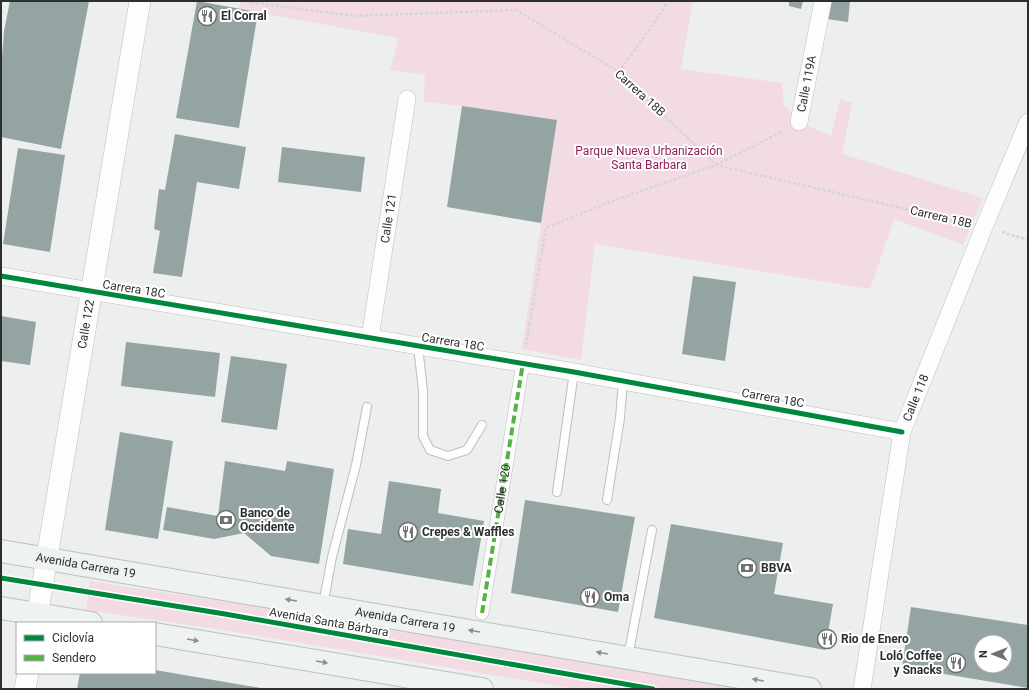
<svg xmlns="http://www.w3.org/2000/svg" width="1029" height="690" viewBox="0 0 1029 690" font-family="Roboto,sans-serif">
<rect width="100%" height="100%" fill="#ecefee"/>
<g fill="#f3dbe4">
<polygon points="240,1 693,1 681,69 782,83 784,105 799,122 831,136 840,99 852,103 842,154 983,198 963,245 894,219 870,289 595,244 581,360 522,349 557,120 462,106 424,102 425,75 390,70 398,38 239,9"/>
<polygon points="90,581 395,628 748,689 576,689 223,630 86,610"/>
</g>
<g fill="#94a4a2" fill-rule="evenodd">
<polygon points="10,1 89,1 61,149 1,137 1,72 4,31"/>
<polygon points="197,1 258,12 239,128 176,118"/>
<polygon points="789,1 803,1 801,9 789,6"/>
<polygon points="830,1 850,1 848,22 827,19"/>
<polygon points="462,106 557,120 541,223 447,207"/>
<polygon points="175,134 246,147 239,189 197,182 182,277 153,273 160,231 154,229 159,189 165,190"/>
<polygon points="282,147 365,157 361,192 278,182"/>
<polygon points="18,148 65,155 50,252 3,244"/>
<polygon points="693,276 736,282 725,361 682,354"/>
<polygon points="1,316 36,322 30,365 1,361"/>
<polygon points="126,342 220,353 215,397 121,386"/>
<polygon points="231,356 287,364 277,430 221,422"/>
<polygon points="120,432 173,441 158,539 105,530"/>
<polygon points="225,461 285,471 287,461 334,469 319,564 271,556 244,533 214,539 163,530 167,507 218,516"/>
<polygon points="389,481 441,489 438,513 484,521 473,586 343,564 348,529 381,534"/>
<polygon points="525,500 635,517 618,612 511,593"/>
<polygon points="671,524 783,543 774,594 833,604 825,650 654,618"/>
<path d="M911,607L1028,625V688L902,667ZM981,642H1005V666H981Z"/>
<polygon points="155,670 261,688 261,689 77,689 80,673 155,673"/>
</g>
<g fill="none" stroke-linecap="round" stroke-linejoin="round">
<g stroke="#bcbfbe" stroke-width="10">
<g id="service">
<polyline points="418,346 423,391 423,436 430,450 448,456 467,450 482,425"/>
<polyline points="557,492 574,372"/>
<polyline points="607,500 620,418 623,381"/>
<polyline points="323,605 332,557 356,465 367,407"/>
<polyline points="628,657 652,530"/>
</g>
</g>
<g stroke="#bcbfbe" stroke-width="14">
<g id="pedestrian">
<path id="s1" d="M482,613L523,363"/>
</g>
</g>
<g stroke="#bcbfbe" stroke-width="18">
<g id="minor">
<path id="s2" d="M799,122L823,1"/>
<polyline points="1,276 574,372 902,432"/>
<path id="s3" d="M370,338L407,99"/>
<path id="s4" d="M862,689L902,432L984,227L1028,122"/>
</g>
</g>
<g stroke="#bcbfbe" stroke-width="22">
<g id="tertiary">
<path id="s5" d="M36,623L140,1"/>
<polyline points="25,689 28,673"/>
</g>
</g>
<g stroke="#bcbfbe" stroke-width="24">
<g id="secondary">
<path id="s6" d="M1,551L810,689"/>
<polyline points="1,608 91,623"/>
<polyline points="155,634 482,689"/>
</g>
</g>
<g stroke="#d4d6d5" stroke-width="2.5" stroke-dasharray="3 2" stroke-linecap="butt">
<polyline points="241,1 354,16 516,10 619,72 716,165 966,223"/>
<polyline points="619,72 665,7 666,1"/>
<polyline points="1002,232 1028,240"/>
<polyline points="526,345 546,228 612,201 716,165 783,131"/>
</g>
<use href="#service" stroke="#fcfdfc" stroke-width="8"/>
<use href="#pedestrian" stroke="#fcfdfc" stroke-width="13"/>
<use href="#minor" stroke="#fcfdfc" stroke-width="17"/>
<use href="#tertiary" stroke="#fcfdfc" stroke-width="21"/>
<use href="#secondary" stroke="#eef2f1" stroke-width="22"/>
<polyline stroke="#56b246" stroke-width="4" stroke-dasharray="8 4" stroke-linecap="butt" points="482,613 523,363"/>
<g stroke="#fff" stroke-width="8">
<g id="cycleway">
<polyline points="1,276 574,372 902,432"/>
<polyline points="1,578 225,614 653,689"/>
</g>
</g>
<use href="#cycleway" stroke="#00873e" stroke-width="5"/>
</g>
<defs><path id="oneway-solid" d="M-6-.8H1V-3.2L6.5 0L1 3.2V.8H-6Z"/></defs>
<g fill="#8e9090">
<use href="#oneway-solid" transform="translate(291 600) rotate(-171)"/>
<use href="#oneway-solid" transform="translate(474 631) rotate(-170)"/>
<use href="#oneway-solid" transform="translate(193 640) rotate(10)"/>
<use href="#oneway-solid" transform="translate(602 653) rotate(-170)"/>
<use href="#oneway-solid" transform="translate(322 662) rotate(10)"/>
<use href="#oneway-solid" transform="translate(758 680) rotate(-170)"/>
</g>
<defs>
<g id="restaurant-ring" transform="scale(1)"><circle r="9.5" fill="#fff" stroke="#707271" stroke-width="1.5"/><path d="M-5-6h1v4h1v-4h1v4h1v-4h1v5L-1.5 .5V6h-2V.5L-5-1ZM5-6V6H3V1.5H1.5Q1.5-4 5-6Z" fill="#707271"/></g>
<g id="bank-ring" transform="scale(1)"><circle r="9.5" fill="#fff" stroke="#707271" stroke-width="1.5"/><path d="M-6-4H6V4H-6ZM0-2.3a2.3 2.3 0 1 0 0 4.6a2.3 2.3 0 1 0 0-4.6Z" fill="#707271"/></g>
</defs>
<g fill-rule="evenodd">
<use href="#restaurant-ring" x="207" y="16"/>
<use href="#bank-ring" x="226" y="520"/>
<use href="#restaurant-ring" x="408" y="532"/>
<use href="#bank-ring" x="747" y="568"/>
<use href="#restaurant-ring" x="590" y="597"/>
<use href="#restaurant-ring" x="827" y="639"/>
<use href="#restaurant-ring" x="956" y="663"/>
</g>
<g text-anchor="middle" stroke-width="4" stroke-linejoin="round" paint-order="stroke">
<g font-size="12" font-weight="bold" fill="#2d2e2e" stroke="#fff" text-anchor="start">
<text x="221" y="20">El Corral</text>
<text x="240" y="517">Banco de<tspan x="240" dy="14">Occidente</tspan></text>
<text x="422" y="536">Crepes &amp; Waffles</text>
<text x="761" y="572">BBVA</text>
<text x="604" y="601">Oma</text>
<text x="841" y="643">Rio de Enero</text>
<text x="942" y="660" text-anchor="end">Loló Coffee<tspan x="942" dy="14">y Snacks</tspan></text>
</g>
<g font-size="12" fill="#2d2e2e" stroke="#fff">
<text dy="4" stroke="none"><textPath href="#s2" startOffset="39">Calle 119A</textPath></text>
<text transform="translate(640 93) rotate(42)" y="4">Carrera 18B</text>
<text transform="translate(941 217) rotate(13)" y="4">Carrera 18B</text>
<text dy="4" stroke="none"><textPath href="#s3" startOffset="121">Calle 121</textPath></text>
<text transform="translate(134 289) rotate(9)" y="4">Carrera 18C</text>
<text dy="4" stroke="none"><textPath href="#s5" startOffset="303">Calle 122</textPath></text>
<text transform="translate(453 342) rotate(9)" y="4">Carrera 18C</text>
<text dy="4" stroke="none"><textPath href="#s4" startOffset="297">Calle 118</textPath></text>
<text transform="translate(773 398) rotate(10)" y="4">Carrera 18C</text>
<text dy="4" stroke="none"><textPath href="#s1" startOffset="126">Calle 120</textPath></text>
<text dy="4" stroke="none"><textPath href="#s6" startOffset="86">Avenida Carrera 19</textPath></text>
<text dy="4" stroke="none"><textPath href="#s6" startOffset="410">Avenida Carrera 19</textPath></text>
<text transform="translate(329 622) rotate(10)" y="4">Avenida Santa Bárbara</text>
</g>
<g font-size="12" fill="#901f57" stroke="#fff">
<text x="649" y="155">Parque Nueva Urbanización<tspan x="649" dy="14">Santa Barbara</tspan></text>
</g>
</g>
<rect width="1029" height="690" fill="none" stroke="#2d2e2e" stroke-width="4"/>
<rect x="16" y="622" width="140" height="52" fill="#ffffff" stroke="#ababab"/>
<rect x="24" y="635" width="20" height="6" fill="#00873e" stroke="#ababab"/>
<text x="52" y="642" font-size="12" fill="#2d2e2e">Ciclovía</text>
<rect x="24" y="655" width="20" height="6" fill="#56b246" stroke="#ababab"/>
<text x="52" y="662" font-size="12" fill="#2d2e2e">Sendero</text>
<g transform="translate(993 654) rotate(270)"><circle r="19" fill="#ffffff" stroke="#ababab"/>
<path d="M0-3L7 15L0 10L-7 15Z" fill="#707271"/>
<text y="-6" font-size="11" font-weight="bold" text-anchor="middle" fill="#2d2e2e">N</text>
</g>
</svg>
